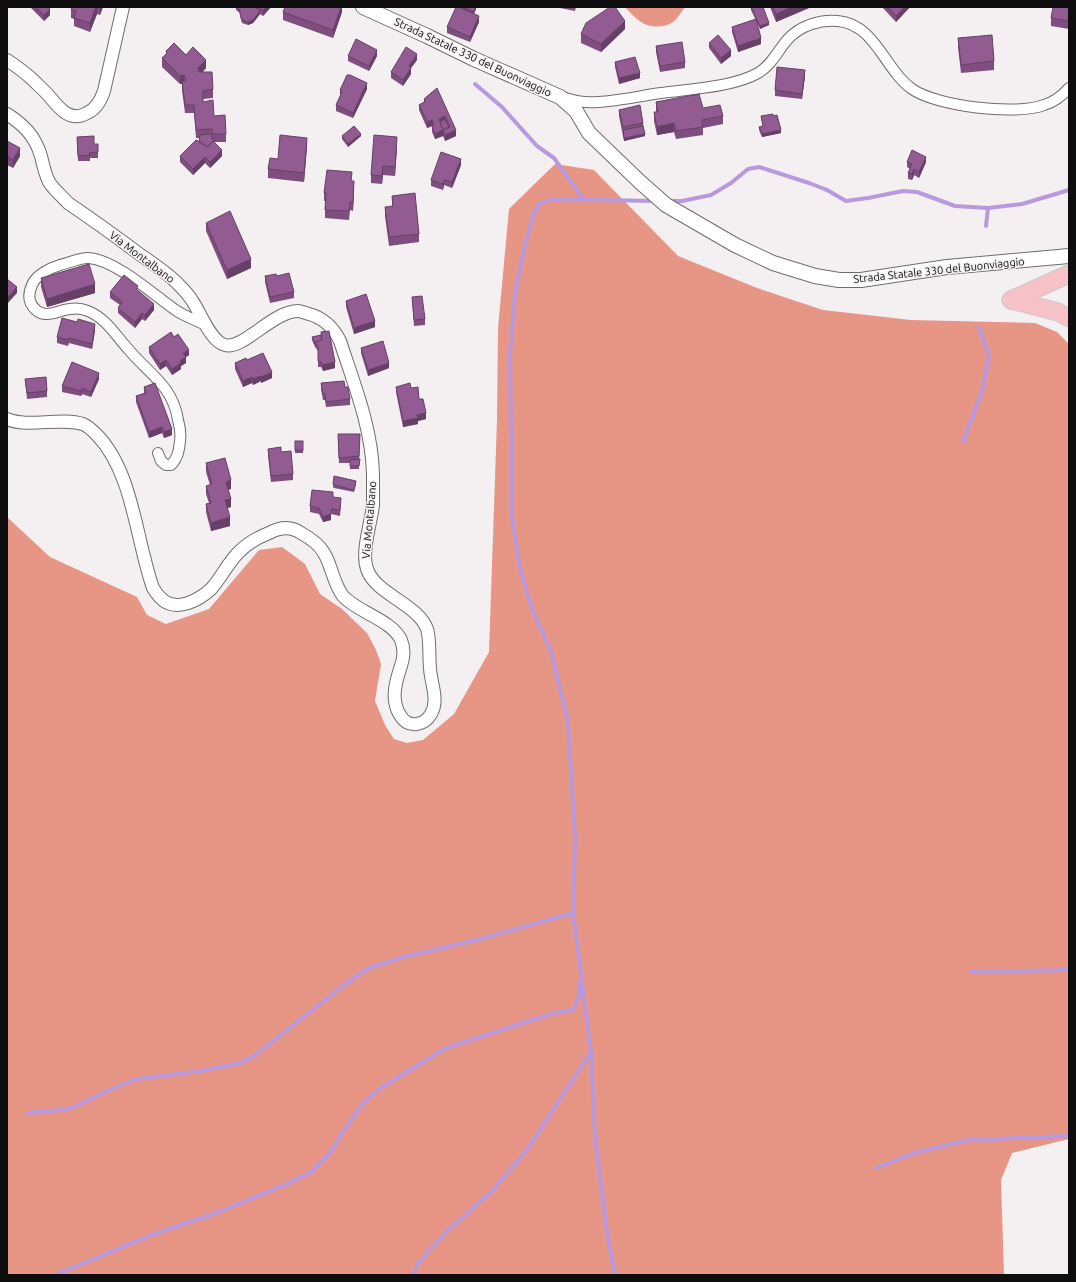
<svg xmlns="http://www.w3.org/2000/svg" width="1076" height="1282" viewBox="0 0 1076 1282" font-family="Ubuntu,sans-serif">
<rect width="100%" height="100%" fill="#f4eff1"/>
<g fill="#e79585">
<path d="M625,7H685C681,12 678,18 673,22C665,28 649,28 641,22C635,18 630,12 625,7Z"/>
<polygon points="555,164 594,170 678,256 757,288 823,310 911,320 1035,323 1057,332 1069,344 1069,1139 1012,1153 1001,1180 1004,1275 7,1275 7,517 50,557 137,597 147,615 166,624 209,609 259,550 282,547 305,564 320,594 342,609 367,633 376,650 381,664 375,701 385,725 394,739 407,743 423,740 454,714 489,652 497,420 498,328 509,209"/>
</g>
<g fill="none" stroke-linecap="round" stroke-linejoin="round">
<g stroke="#b999dd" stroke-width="4">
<polyline points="475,84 502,107 537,146 554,158 584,200"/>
<polyline points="669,201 682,201 711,195 731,183 748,169 759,167 809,183 827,190 846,201 868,198 903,191 917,192 955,206 988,208 1022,204 1069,190"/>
<polyline points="986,226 988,208"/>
<polyline points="963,442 982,391 989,356 979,327"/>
<polyline points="971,972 1069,970"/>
<polyline points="28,1113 69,1109 114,1088 137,1079 200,1071 240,1063 254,1056 344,985 369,968 407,956 476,940 573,913"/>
<polyline points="876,1168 914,1153 968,1140 1069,1136"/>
<polyline points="55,1275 154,1234 216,1213 287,1184 311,1172 330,1153 344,1130 364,1102 382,1087 446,1048 554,1013 567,1011 574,1009 579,994 580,981"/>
<polyline points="413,1275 418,1263 447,1231 491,1192 526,1151 591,1052"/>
<polyline points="615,1275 607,1233 595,1137 591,1052 573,913 575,839 568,722 551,651 532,609 520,568 512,517 510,354 515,292 525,245 533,216 539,204 552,199 654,201"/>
</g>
<g stroke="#706c6d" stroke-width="12">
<g id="minor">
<path d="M562,97C573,101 587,103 598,102C619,101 640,96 661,93C690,89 734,87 758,73C772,65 778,50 788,39C800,26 820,19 838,21C875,24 885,70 912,89C936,106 1016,116 1044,105C1054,102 1062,96 1069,88"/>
<path d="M158,453L161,461L166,465H171C178,458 179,450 180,441C181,434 180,427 178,420C173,386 149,374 129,350C116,336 107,319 88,311C83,309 75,308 70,309C59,310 46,319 36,310C28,303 28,294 32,285C36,275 50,268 60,265C68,263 82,257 89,258C115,260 153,294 174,309C183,316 196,320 206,325"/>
</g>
</g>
<g stroke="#706c6d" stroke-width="14">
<g id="tertiary">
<path d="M7,60C16,66 26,73 34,81C39,86 45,91 49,96C59,108 70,123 87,113C96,109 101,100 104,91L123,7"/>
<path d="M7,114C24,125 35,136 41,156C43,165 45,174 49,182C54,190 62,196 68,203C93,220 118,238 142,256C155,265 169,274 180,286C185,291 190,297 193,302C201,314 211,342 225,345C243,350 273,311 298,311C301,311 305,313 309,314C324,318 333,327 340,341C354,384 372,428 373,474C373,484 373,495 373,505C371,523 361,552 367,569C375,594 418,604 427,629C431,641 428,662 431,676C433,689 438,702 431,714C428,719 423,723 417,724C409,725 404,722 400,715C391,701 395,684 400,669C401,665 403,661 403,657C404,651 403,645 401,640C392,620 357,612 343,596C333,583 332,566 324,553C319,544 310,538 301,533C291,526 280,527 269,533C259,537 248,543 240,551C228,562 222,577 211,589C199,600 179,611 164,601C159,597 156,593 153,588C136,540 133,472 97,435C93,431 88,426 83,424C60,417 28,428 7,419"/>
</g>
</g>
<g stroke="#706c6d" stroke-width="16">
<polyline id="secondary" points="363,7 427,36 474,59 560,97 576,111 589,133 640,182 666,205 735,245 773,263 815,276 839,280 861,280 947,267 1069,256"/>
</g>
<g stroke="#cacaca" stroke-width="19">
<g id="trunk">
<polyline points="1011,300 1069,274"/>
<polyline points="1011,300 1058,312 1069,318"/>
</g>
</g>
<use href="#minor" stroke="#fff" stroke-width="10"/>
<use href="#tertiary" stroke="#fff" stroke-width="12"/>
<use href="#secondary" stroke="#fff" stroke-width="14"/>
<use href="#trunk" stroke="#f6c2c8" stroke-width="17"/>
</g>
<g fill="#7e4f7e">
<polygon points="30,7 48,7 50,15 44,21"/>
<polygon points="72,7 103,7 100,15 97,14 90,32 74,26 74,19 71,18 71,9"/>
<polygon points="236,7 271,7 263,16 260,14 253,23 248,25 242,23 240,16 240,13 236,10"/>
<polygon points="342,7 342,12 333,38 283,20 283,12"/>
<polygon points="460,7 476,7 476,9 474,14 479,22 470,42 447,33 447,27"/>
<polygon points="555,7 576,7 575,11"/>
<polygon points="751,7 769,25 760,29 751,10"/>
<polygon points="770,7 809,7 809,8 776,22"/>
<polygon points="882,7 910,7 896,22"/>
<polygon points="1069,7 1069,29 1051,26 1051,18"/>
<polygon points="732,27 761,44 738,52 732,32"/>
<polygon points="625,29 601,52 581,43 581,34"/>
<polygon points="958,38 994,61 994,70 961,73 958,47"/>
<polygon points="709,43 731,56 721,64 709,48"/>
<polygon points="656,46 685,62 685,68 660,72 656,52"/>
<polygon points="166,51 186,55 206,68 203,72 213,89 213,98 203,99 203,102 214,116 226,134 226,142 215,142 214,143 222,156 210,168 205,163 193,175 180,162 180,156 199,141 199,138 196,138 194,113 185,113 182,90 182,84 180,84 162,67 162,58 166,55"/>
<polygon points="348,56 377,56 369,71 348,61"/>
<polygon points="417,60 411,68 411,74 403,86 391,78 391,72"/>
<polygon points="615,62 640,78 619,84 615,67"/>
<polygon points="805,76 802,99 775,96 775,90"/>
<polygon points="437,88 456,136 445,141 443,136 435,139 432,132 432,126 427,128 419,110 419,105 424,102 424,99"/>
<polygon points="367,89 353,118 336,111 336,105 340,96 340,90"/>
<polygon points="656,102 703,108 723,116 723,124 703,128 703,135 676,139 674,132 657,135 654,121 654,112 656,112"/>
<polygon points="619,110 643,123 645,136 624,141 619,116"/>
<polygon points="761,116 773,116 781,133 762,137 759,130 759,127 763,126"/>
<polygon points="342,136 361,136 348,147 342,139"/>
<polygon points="77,137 94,144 98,144 98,158 90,158 90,161 78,161"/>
<polygon points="7,141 20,156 13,168 7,165"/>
<polygon points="397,145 395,176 383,175 382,184 371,183 371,175"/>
<polygon points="307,146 304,182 268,178 268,169 278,159"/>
<polygon points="907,162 926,162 919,178 914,175 912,180 908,179 908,173 910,169 907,167"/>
<polygon points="461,165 452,188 444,185 443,190 431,186 431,180"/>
<polygon points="351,181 354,190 353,211 350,210 349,220 325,218 325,201 324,201 324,193"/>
<polygon points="392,196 419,234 419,242 389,246 385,216 385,207 392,207"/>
<polygon points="206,223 251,268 227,279 206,231"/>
<polygon points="265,276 277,276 294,292 294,298 270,303 265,282"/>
<polygon points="41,278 95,293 47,307 41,287"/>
<polygon points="138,291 154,310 145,321 142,319 135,328 118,313 118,308 120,305 110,298 110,292"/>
<polygon points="412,297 425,319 425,325 414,326"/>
<polygon points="346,301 375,327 354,334 346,307"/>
<polygon points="77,322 95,330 92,349 69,343 68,346 57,343 57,337"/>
<polygon points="321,332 335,368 323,371 321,367 318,367 318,351 315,347 312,340 312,337 321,335"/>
<polygon points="149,347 189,355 186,357 186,363 181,366 181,369 172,375 166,366 160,370 149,353"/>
<polygon points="361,348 389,368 368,376 361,353"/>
<polygon points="247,360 272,378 261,383 261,381 253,385 252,383 243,387 235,369 235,363"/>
<polygon points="25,379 47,391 47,397 27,399"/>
<polygon points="99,379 91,397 82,394 81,396 62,392 62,386"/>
<polygon points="321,383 345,387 350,399 350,405 326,407 325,400 323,400 321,389"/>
<polygon points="144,387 172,435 164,438 162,433 149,438 136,402 136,396 144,393"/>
<polygon points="396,387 411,388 419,399 426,419 418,421 418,424 403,427 396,392"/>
<polygon points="360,434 359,469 350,469 350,463 339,463 338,440"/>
<rect x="295" y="441" width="8" height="12"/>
<polygon points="268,449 281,452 293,474 293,480 271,482 268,455"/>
<polygon points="206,463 231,489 228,490 231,507 227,508 230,526 211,531 206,512 206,504 209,503 206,494 206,486 210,485 206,472"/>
<polygon points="333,484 356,484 354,492 334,488 333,487"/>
<polygon points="333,497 341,503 340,516 331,514 331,520 323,522 319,514 310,512 310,506"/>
</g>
<g fill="#664066">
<polygon points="96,7 97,7 97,14 90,32 90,23"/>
<polygon points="100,7 103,7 100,15"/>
<polygon points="266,7 271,7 263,16 263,11"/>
<polygon points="341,7 342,7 342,12 333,38 333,30"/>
<polygon points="476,7 476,9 473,15 473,12"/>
<polygon points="792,7 809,7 809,8 776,22 776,14"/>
<polygon points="905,7 910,7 896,22 896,16"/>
<polygon points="50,9 50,15 44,21 44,15"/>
<polygon points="260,11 260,14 253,23 248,25 248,22"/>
<polygon points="479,16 479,22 470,42 470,37"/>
<polygon points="625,21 625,29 601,52 601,44"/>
<polygon points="769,23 769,25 760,29 760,26"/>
<polygon points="761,38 761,44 738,52 738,46"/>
<polygon points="377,50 377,56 369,71 369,66"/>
<polygon points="731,50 731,56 721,64 721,58"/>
<polygon points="417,54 417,60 411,68 411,74 403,86 403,80 409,66"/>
<polygon points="206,60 206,68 198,76 198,68"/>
<polygon points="805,70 805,76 802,99 802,94"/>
<polygon points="640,73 640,78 619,84 619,78"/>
<polygon points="184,75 184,83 182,81 182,84 180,84 180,76"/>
<polygon points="367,83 367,89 353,118 353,113"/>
<polygon points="445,116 445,122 440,124 439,119"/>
<polygon points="432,120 432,126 427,128 427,122"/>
<polygon points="674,123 674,132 657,135 657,127"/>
<polygon points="443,130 443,136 435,139 435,134"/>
<polygon points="456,130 456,136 445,141 445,135"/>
<polygon points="781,130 781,133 762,137 762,134"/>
<polygon points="361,134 361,136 348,147 348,144"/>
<polygon points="645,134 645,136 624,141 624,138"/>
<polygon points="397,137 397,145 395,176 395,167"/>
<polygon points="307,138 307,146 304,182 304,173"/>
<polygon points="20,148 20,156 13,168 13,160"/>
<polygon points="222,150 222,156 210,168 210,162"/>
<polygon points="205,157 205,163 193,175 193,169"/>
<polygon points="926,157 926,162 919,178 919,172"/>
<polygon points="461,159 461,165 452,188 452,182"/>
<polygon points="383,166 383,175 382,184 382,176"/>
<polygon points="914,169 914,175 912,180 912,174"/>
<polygon points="444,180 444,185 443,190 443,184"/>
<polygon points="354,181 354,190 353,211 353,202"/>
<polygon points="251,259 251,268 227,279 227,270"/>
<polygon points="95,284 95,293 47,307 47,299"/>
<polygon points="17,287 17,293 7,304 7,298"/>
<polygon points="154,304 154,310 145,321 145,315"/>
<polygon points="142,313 142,319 135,328 135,322"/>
<polygon points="375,321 375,327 354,334 354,328"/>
<polygon points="95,324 95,330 92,349 92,344"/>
<polygon points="189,350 189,355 183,359 183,353"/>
<polygon points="186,357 186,363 181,366 181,369 172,375 172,369 180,361"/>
<polygon points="166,360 166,366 160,370 160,364"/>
<polygon points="335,362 335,368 323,371 323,365"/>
<polygon points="389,363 389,368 368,376 368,370"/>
<polygon points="272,372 272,378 261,383 261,377"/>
<polygon points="99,373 99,379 91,397 91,392"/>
<polygon points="261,376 261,381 253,385 253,379"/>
<polygon points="252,377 252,383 243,387 243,381"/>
<polygon points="82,388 82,394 81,396 81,391"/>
<polygon points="426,413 426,419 418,421 418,424 403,427 403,421 417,415"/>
<polygon points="162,427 162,433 149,438 149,432"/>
<polygon points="172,429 172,435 164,438 164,432"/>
<polygon points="231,480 231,489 226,490 226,482"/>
<polygon points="231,499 231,507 225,509 225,500"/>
<polygon points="331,509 331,520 323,522 323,517"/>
<polygon points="230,517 230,526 211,531 211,523"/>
</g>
<g fill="#925c92" stroke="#664066" fill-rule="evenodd">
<polygon points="36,7 48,7 50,9 44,15"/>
<polygon points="72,7 96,7 90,23 74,18 76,11 71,9"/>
<polygon points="236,7 255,7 260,11 253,20 248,22 242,20 240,14 240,10"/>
<polygon points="259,7 266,7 263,11"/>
<polygon points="285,7 341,7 333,30 283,12"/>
<polygon points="456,7 459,7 479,16 470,37 447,27"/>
<polygon points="463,7 476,7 473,12"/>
<polygon points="610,7 615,7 625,21 601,44 581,34 586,23"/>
<polygon points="751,7 763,7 769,23 760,26"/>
<polygon points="773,7 792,7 776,14"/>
<polygon points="888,7 905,7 896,16"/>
<polygon points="1053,7 1069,7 1069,21 1051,18"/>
<polygon points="756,19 761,38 738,46 732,27"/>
<polygon points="718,35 731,50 721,58 709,43"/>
<polygon points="992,35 994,61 961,65 958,38"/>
<polygon points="356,39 377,50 369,66 348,56"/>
<polygon points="682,42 685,62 660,66 656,46"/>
<polygon points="174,43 186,55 193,47 206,60 198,68 199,72 212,72 213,89 203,91 203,102 213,100 214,116 225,115 226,134 212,134 212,129 196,130 194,105 185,105 182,81 186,81 184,75 180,76 162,58 167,53 166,51"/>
<polygon points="406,47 417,54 409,66 411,68 403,80 391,72"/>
<polygon points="635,57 640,73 619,78 615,62"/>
<polygon points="777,67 805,70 802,94 775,90"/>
<polygon points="347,75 350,75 367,83 353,113 336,105 342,92 340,90"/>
<path d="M437,88L456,130L445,135L443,130L435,134L432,127L434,125L432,120L427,122L419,105L426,101L424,99ZM445,116L450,127L443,130L439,119Z"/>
<polygon points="699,94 703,108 720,105 723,116 702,120 703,127 676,131 674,123 657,127 654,112 658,112 656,102"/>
<polygon points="640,105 643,123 623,127 619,110"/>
<polygon points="773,114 773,116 777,115 781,130 762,134 759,127 763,126 761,116"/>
<polygon points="445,119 449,127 443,130 440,122"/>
<polygon points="354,126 361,134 348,144 342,136"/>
<polygon points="643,126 645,134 624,138 623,130"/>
<polygon points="212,134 212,139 215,139 214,142 213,141 208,147 199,141 200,135"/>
<polygon points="280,135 307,138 304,173 268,169 270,158 278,159"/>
<polygon points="374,135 397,137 395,167 383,166 382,176 371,175"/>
<polygon points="94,136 94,144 98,144 98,152 89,153 90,155 78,156 77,137"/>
<polygon points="196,140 208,147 213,141 222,150 210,162 205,157 193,169 180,156"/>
<polygon points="7,141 20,148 13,160 7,156"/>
<polygon points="912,150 926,157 919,172 914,169 912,174 908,173 912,164 907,162"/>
<polygon points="441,152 461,159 452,182 444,180 443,184 431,180"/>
<polygon points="327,170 352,172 351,181 354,181 353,202 350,202 349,211 325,210 326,193 324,193"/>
<polygon points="415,193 419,234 389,237 385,207 393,206 392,196"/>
<polygon points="230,211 251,259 227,270 206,223"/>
<polygon points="89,264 95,284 47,299 41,278"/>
<polygon points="289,273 294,292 270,297 265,276 276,274 277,276"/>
<polygon points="124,275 138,286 136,289 154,304 145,315 142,313 135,322 118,308 122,302 110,292"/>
<polygon points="7,279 17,287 7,298"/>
<polygon points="366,294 375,321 354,328 346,301"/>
<polygon points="422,296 425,319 414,320 412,297"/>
<polygon points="62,318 77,322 78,319 95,324 92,344 69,338 68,340 57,337"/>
<polygon points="329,331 335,362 323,365 321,362 318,361 318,346 315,342 322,340 321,332"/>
<polygon points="171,332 174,337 178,334 189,350 183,353 186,357 180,361 181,363 172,369 166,360 160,364 149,347"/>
<polygon points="321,335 322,340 315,342 315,344 312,337"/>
<polygon points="383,341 389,363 368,370 361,348"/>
<polygon points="263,353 272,372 261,377 261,376 253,379 252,377 243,381 235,363 246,358 247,360"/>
<polygon points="72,362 99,373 91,392 82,388 81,391 62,386"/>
<polygon points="46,377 47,391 27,393 25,379"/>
<polygon points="344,381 345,387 348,387 350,399 326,402 325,394 323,394 321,383"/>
<polygon points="155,383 172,429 164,432 162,427 149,432 136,396 146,393 144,387"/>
<polygon points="410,383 411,388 418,387 419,399 423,399 426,413 417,415 418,418 403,421 396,387"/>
<polygon points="338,434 360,434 359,456 339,458"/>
<rect x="295" y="441" width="8" height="9"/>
<polygon points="281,447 281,452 291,451 293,474 271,476 268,449"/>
<polygon points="225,458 231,480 226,482 231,499 225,500 230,517 211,523 206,504 211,503 206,486 212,484 206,463"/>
<polygon points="360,459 359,466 350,466 350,460"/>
<polygon points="334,476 356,481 354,490 334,485 333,484"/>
<polygon points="312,490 333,492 333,497 341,498 340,510 331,509 331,514 323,517 319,508 310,506"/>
</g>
<g text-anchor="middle" stroke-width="3" stroke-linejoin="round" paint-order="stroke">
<g font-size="11" fill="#0f0e0f" stroke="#f4eff1">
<text transform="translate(473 57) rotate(25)" y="4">Strada Statale 330 del Buonviaggio</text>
<text transform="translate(142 257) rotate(37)" y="4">Via Montalbano</text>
<text transform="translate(939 270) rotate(-6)" y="4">Strada Statale 330 del Buonviaggio</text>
<text transform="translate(369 520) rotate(-85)" y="4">Via Montalbano</text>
</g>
</g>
<rect width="1076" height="1282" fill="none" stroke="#0f0e0f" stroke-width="16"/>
</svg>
